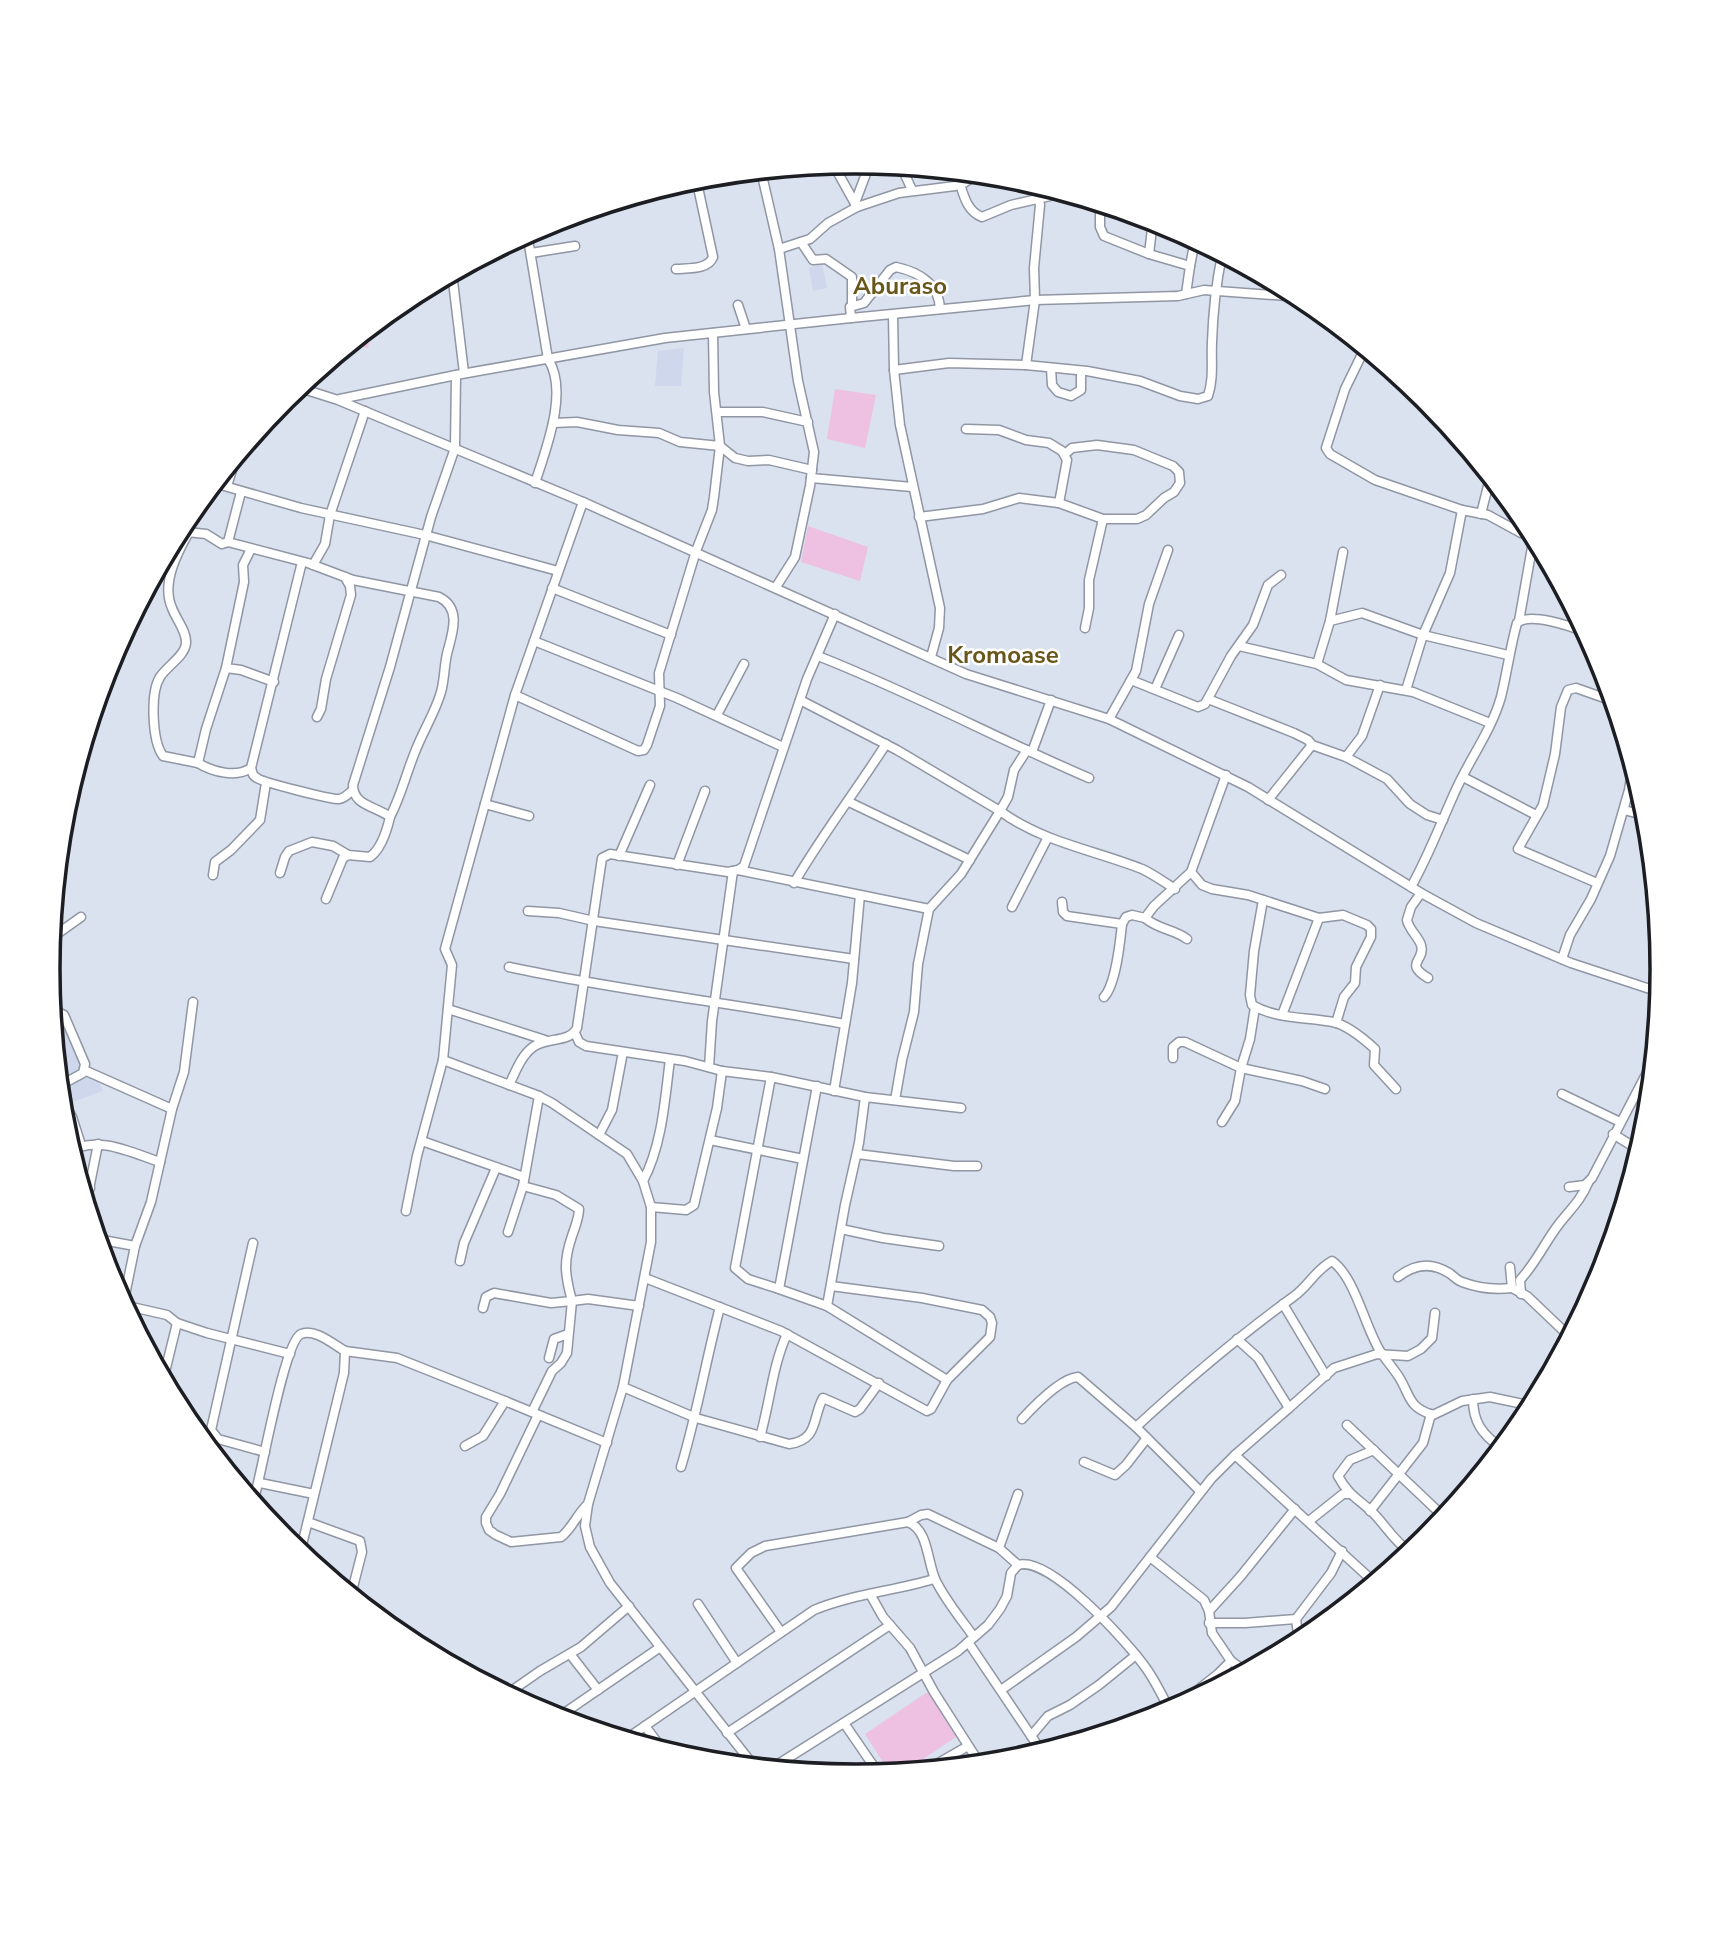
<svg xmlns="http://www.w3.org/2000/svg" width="1709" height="1938" viewBox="0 0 1709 1938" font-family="'Nunito Sans',sans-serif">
<rect width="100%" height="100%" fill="#dae1ef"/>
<g fill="#ced7ec">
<polygon points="822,264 827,288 813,291 809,268"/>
<polygon points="684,348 681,386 655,386 658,351"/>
<polygon points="56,1007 66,1016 103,1091 61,1106 51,1009"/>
</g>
<g fill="#eec0e2">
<polygon points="372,325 368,348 350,344"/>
<polygon points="835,389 876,395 865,448 827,439"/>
<polygon points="808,526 868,547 860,581 801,562"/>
<polygon points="929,1691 956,1737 905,1771 890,1773 865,1734"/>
</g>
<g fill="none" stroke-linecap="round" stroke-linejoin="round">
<g stroke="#9096a3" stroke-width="11">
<g id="minor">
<polyline points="833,164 857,207"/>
<polyline points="901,166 912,190"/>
<polyline points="761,171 779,249 798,381 814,452 810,486 795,557 776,587"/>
<path d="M960,184C964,197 968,212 982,217L1011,205L1063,193"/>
<polyline points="855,203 870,163"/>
<polyline points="1100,204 1100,227 1104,236 1149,254 1190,266 1186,294"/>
<path d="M527,233L548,359C569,391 546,449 535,483"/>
<polyline points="801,242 813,260 826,259 852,277 852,305"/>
<polyline points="779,249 810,239 828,223 857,207 899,193 955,186 964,183 977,174"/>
<polyline points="531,253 575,246"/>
<polyline points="1149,254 1153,220"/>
<polyline points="1190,266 1195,240"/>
<path d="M676,269C688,268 708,270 713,257L696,178"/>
<polyline points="452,273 464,373"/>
<polyline points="738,305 746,329"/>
<polyline points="893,315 894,370 900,425 940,608 939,628 931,657"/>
<path d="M851,318L850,307L864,303L890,270L896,267C919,272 939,284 940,309"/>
<polyline points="1365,348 1345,389 1326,448 1330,454 1375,480 1462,510"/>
<polyline points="1026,365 1035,300 1034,268 1040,205 1035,184"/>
<polyline points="1051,368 1052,385 1058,392 1071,396 1081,390 1081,371"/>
<path d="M894,370L949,363L1026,365L1087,371L1140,381L1180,396L1198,399L1208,396C1214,378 1211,361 1212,342C1213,312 1216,284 1222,255"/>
<polyline points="297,387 338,400 583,502 966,674 1109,719 1248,787 1421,893 1476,923 1571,963 1659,992"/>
<polyline points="340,399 456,375 665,338 851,318 1035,300 1178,296 1204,290 1301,297"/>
<polyline points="717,412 763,412 808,422"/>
<polyline points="553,423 577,422 618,430 659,433 680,442 720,446 735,458 748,461 769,460 812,470"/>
<polyline points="966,429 999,430 1026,440 1049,443 1062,451 1067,460 1059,503"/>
<polyline points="811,478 912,487"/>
<polyline points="214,483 301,508 425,535 558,571"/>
<polyline points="227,486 236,457"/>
<polyline points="1481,514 1490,478"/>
<polyline points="919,517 983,509 1019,498 1059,503 1103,519 1137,519 1146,515 1164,498 1174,492 1180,483 1179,472 1173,466 1134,450 1097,445 1072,448 1065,454"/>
<path d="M178,531L206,534L222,544L228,542L308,563L353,580L439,597C461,608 453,631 448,650C444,663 445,678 441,692C435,713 423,731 415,752C406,774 401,796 390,817"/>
<path d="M189,532C177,553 161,584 172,608C176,619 187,632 186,643C185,656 167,666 160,677C150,693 152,741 163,756L198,763"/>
<polyline points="228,542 241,492"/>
<polyline points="251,549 243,565 244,582 226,668 241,670 274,682"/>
<path d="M302,562L251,768C253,774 252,775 257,778C262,782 332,800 339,799C345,798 348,794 353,790"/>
<polyline points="313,565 325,544 330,515 365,411"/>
<polyline points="552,588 671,635"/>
<polyline points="143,599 147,593 148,587"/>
<polyline points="1330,621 1362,613 1423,635 1508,655"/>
<polyline points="1519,621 1534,536"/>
<polyline points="1085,628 1089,608 1089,580 1103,519"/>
<polyline points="534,641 677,698 783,747"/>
<polyline points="1239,646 1317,664 1346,680 1413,692 1490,723"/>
<path d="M818,656C910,692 998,739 1089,778"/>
<polyline points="1317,664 1330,621 1343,552"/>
<path d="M226,668L206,729L198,763C213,772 236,778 251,768"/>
<polyline points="1131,680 1198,707 1205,704 1231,656 1253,625 1268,585 1281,575"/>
<polyline points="1155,689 1179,635"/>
<polyline points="1406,690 1423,635 1450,573 1462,510 1488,515 1521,533 1534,535"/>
<polyline points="515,695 638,751 644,750 647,745 660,706 659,673 696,551 712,510 714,497 720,446 714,392 713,333"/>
<polyline points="1208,699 1294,733 1308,740 1312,745 1346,757 1387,779 1410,804 1427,815 1443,820"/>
<polyline points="800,700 897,750 1000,811 961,874 929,909 918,964 914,1012 902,1060 895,1100"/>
<polyline points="717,715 744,664"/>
<polyline points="317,717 321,709 326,679 351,595 350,586 345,577"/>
<polyline points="1109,719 1136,671 1149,604 1168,550"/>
<path d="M1027,750L1014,770L1008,797L1000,811C1042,842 1094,850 1142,869C1153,874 1164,882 1175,889"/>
<polyline points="1032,752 1051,700"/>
<polyline points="1346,757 1362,736 1380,685"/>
<polyline points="1463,777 1536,815"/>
<polyline points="1268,800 1312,745"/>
<polyline points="849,802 970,860"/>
<polyline points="485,804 529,816"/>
<polyline points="1624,810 1647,816"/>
<polyline points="619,856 650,785"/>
<polyline points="677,865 705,791"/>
<polyline points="738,870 929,909"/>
<polyline points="1191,872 1202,885 1212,889 1248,895 1319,918 1343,915 1367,925 1371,929 1371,937 1356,967 1355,983 1344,997 1336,1023"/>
<polyline points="280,873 285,857 289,851 312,842 333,846 348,855"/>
<polyline points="213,875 215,862 231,850 260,820 266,783"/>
<path d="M794,883C822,835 856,791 886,744"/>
<polyline points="1597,883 1518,849 1543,805 1555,754 1561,707 1568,690 1576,688 1613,701"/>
<path d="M1411,887C1428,857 1440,825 1454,794C1468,761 1491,732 1501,697C1507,673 1510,648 1517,623C1530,612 1570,626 1585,632"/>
<path d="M1421,893L1411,907L1407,920C1409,930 1418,936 1421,945C1426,961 1403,963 1428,978"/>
<path d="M326,899L343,858L348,855L370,857C381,849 387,830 390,817C376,806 353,806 353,785L390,667L431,517L455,448L456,375"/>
<path d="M1263,900L1254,951L1250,995L1252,1005C1276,1019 1306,1017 1333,1022C1347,1025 1364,1039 1375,1049L1374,1065L1396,1089"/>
<polyline points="1062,902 1063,912 1067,916 1122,924 1126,917 1132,915 1145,918 1154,906 1191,872 1226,775"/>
<polyline points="1012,907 1048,837"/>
<polyline points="528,911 559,913 594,921 854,959"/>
<path d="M1145,918C1159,930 1174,929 1187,939"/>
<polyline points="50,939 81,917"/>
<polyline points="1562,959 1570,935 1591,899 1610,856 1629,790 1633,766"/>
<path d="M509,967C620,991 733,1003 845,1024"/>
<path d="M1104,997C1116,984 1120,943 1122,924"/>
<polyline points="448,1009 545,1040"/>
<polyline points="52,1013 58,1012 64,1015 85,1064 83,1073 59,1086"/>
<polyline points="1282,1015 1319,918"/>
<polyline points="575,1033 579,1042 586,1046 685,1061 722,1071 771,1077 865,1097 961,1108"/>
<polyline points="1173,1058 1173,1047 1179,1042 1185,1042 1241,1068 1302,1081 1325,1089"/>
<polyline points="443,1060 539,1096 552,1103 627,1154 643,1181 651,1207 651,1242 623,1387 588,1504 585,1526 590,1547 610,1583 754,1766"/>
<polyline points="709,1067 712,1021 733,871"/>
<polyline points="84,1070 172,1109"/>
<polyline points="771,1077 735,1268 748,1279 779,1289"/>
<path d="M509,1085C516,1071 521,1056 533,1047C546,1037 570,1043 577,1028L602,858L610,854L728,872L738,870L744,866L807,679L835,614"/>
<polyline points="817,1086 779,1289 827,1306 947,1380"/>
<polyline points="834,1091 852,983 860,895"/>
<polyline points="59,1093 72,1117 81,1145"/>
<polyline points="1562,1094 1620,1122"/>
<polyline points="1222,1122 1235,1101 1241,1068 1250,1039 1255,1007"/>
<polyline points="1613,1134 1639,1150"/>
<polyline points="599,1135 612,1110 623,1052"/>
<polyline points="710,1140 803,1159"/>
<polyline points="422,1141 524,1177"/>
<path d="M70,1151C98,1135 132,1153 160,1162"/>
<polyline points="857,1154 954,1166 977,1166"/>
<path d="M643,1181C662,1146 665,1099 670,1059"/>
<polyline points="80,1182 90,1188"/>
<path d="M523,1186L556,1195L579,1209C579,1218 575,1227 572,1236C563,1262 565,1275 572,1301L588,1299L639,1306"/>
<polyline points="1569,1187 1585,1185 1592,1178 1653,1061"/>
<polyline points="86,1204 98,1144"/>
<polyline points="651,1207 686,1210 694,1205 717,1108 722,1071"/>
<polyline points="406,1211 417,1156 443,1060 452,965 445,949 515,695 583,502"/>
<polyline points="841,1229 883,1238 939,1246"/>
<polyline points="508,1232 523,1186 539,1096"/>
<polyline points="97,1239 135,1246"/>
<polyline points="253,1243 211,1430 218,1439 265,1452"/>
<polyline points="460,1261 464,1243 496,1168"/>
<polyline points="1510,1267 1512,1288 1527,1296 1569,1336"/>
<path d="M1398,1277C1413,1265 1430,1261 1449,1273C1454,1276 1456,1280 1462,1282C1478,1288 1495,1290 1512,1288"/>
<polyline points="645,1278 781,1331 927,1411 931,1409 947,1380 990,1337 992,1323 990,1317 982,1310 922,1298 831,1286"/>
<path d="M1521,1294L1520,1280C1536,1263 1545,1242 1559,1224C1570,1210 1581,1200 1588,1183"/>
<polyline points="1283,1304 1326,1376"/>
<polyline points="123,1305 135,1246 151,1202 172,1109 184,1072 193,1002"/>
<polyline points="123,1305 167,1315 177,1323"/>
<polyline points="827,1306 845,1205 859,1143 865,1097"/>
<polyline points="483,1308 486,1297 494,1293 551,1303 572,1301 567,1353 561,1363 552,1371 532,1412"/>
<polyline points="345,1351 397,1358 505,1401"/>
<polyline points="549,1358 554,1339 568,1334"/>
<polyline points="163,1380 177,1323 207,1333 290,1354"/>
<path d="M623,1387L696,1418L789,1444C819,1440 812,1418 823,1398L855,1412L860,1409L879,1383"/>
<path d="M1473,1399C1473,1422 1482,1434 1501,1448"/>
<polyline points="1289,1408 1334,1368 1377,1354 1408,1356 1421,1349 1432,1338 1435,1313"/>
<path d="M538,1415L500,1494L486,1517V1523L489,1530L496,1535L511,1542L561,1537C571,1530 577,1514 588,1504"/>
<path d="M1022,1419C1034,1406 1061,1378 1078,1377L1136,1427L1200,1491"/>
<polyline points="1347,1425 1444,1517"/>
<path d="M1136,1427C1186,1381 1238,1337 1293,1297C1309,1286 1314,1271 1332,1261C1355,1277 1365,1327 1380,1351C1386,1360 1393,1368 1399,1377C1411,1397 1408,1407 1433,1415L1462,1401L1490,1397L1532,1406"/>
<path d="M760,1437C770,1403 772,1367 787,1334"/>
<polyline points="465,1446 483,1436 505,1401 607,1443"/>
<path d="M1374,1450L1350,1460L1338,1476C1350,1498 1360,1499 1376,1516C1388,1529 1395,1542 1410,1552"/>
<polyline points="1235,1455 1289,1408 1258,1358 1237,1339"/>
<polyline points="1084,1462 1115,1475 1126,1465 1147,1438"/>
<path d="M681,1467C697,1414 706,1360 720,1307"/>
<polyline points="260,1483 314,1494"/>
<polyline points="1018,1494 999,1548 1018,1565"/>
<path d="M253,1503C261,1478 284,1341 301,1334C315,1328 334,1345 345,1351L344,1373L300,1553"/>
<polyline points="1370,1511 1423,1443 1431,1414"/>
<polyline points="1309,1521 1343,1494 1348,1494"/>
<polyline points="308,1522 360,1541 362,1552 351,1595"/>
<polyline points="908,1522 921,1515 928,1514 999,1548"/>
<polyline points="1150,1557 1204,1600 1209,1611 1212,1633 1231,1661 1245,1671"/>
<path d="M1018,1565C1049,1555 1125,1640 1143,1664C1154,1678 1162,1695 1170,1711"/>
<polyline points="870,1594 883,1617 910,1648 934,1692 980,1764"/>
<polyline points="698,1604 737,1663"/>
<polyline points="1209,1611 1240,1577 1295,1509"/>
<polyline points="1209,1623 1245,1623 1296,1619"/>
<path d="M781,1632L736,1568L751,1553L765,1546L908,1522C929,1530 927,1563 936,1581C946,1601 961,1619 974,1637"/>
<polyline points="1301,1641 1298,1634 1296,1619 1331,1573 1342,1551"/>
<polyline points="968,1642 1042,1752"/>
<polyline points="570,1654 598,1690"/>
<polyline points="1001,1690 1076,1637 1111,1607 1211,1479 1235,1455 1374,1582"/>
<polyline points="507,1694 540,1671 581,1647 629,1606"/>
<polyline points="1171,1711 1218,1674 1231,1661"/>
<polyline points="557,1718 659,1648"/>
<polyline points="844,1723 879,1774"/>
<polyline points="645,1726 663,1750"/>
<polyline points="727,1733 890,1625"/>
<polyline points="1031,1736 1048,1716 1070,1705 1099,1685 1136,1655"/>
<path d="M626,1739L814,1610C853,1594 894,1591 934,1579"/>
<polyline points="772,1768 958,1651 988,1625 1000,1609 1007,1596 1011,1573 1018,1565"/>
<polyline points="928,1769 968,1746"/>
<polyline points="857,1776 872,1764"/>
</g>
</g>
<use href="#minor" stroke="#fff" stroke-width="8"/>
</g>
<g text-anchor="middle" stroke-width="5" stroke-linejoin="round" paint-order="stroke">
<g font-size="24" font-weight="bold" fill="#68561b" stroke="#fff">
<text x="900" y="294">Aburaso</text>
<text x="1003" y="663">Kromoase</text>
</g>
</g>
<path d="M0 0H1709V1938H0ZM60 969a795 795 0 1 1 1590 0a795 795 0 1 1-1590 0Z" fill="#fff" fill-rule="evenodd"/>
<path fill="none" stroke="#1c1e23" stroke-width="3.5" d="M60 969a795 795 0 1 1 1590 0a795 795 0 1 1-1590 0Z"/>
</svg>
